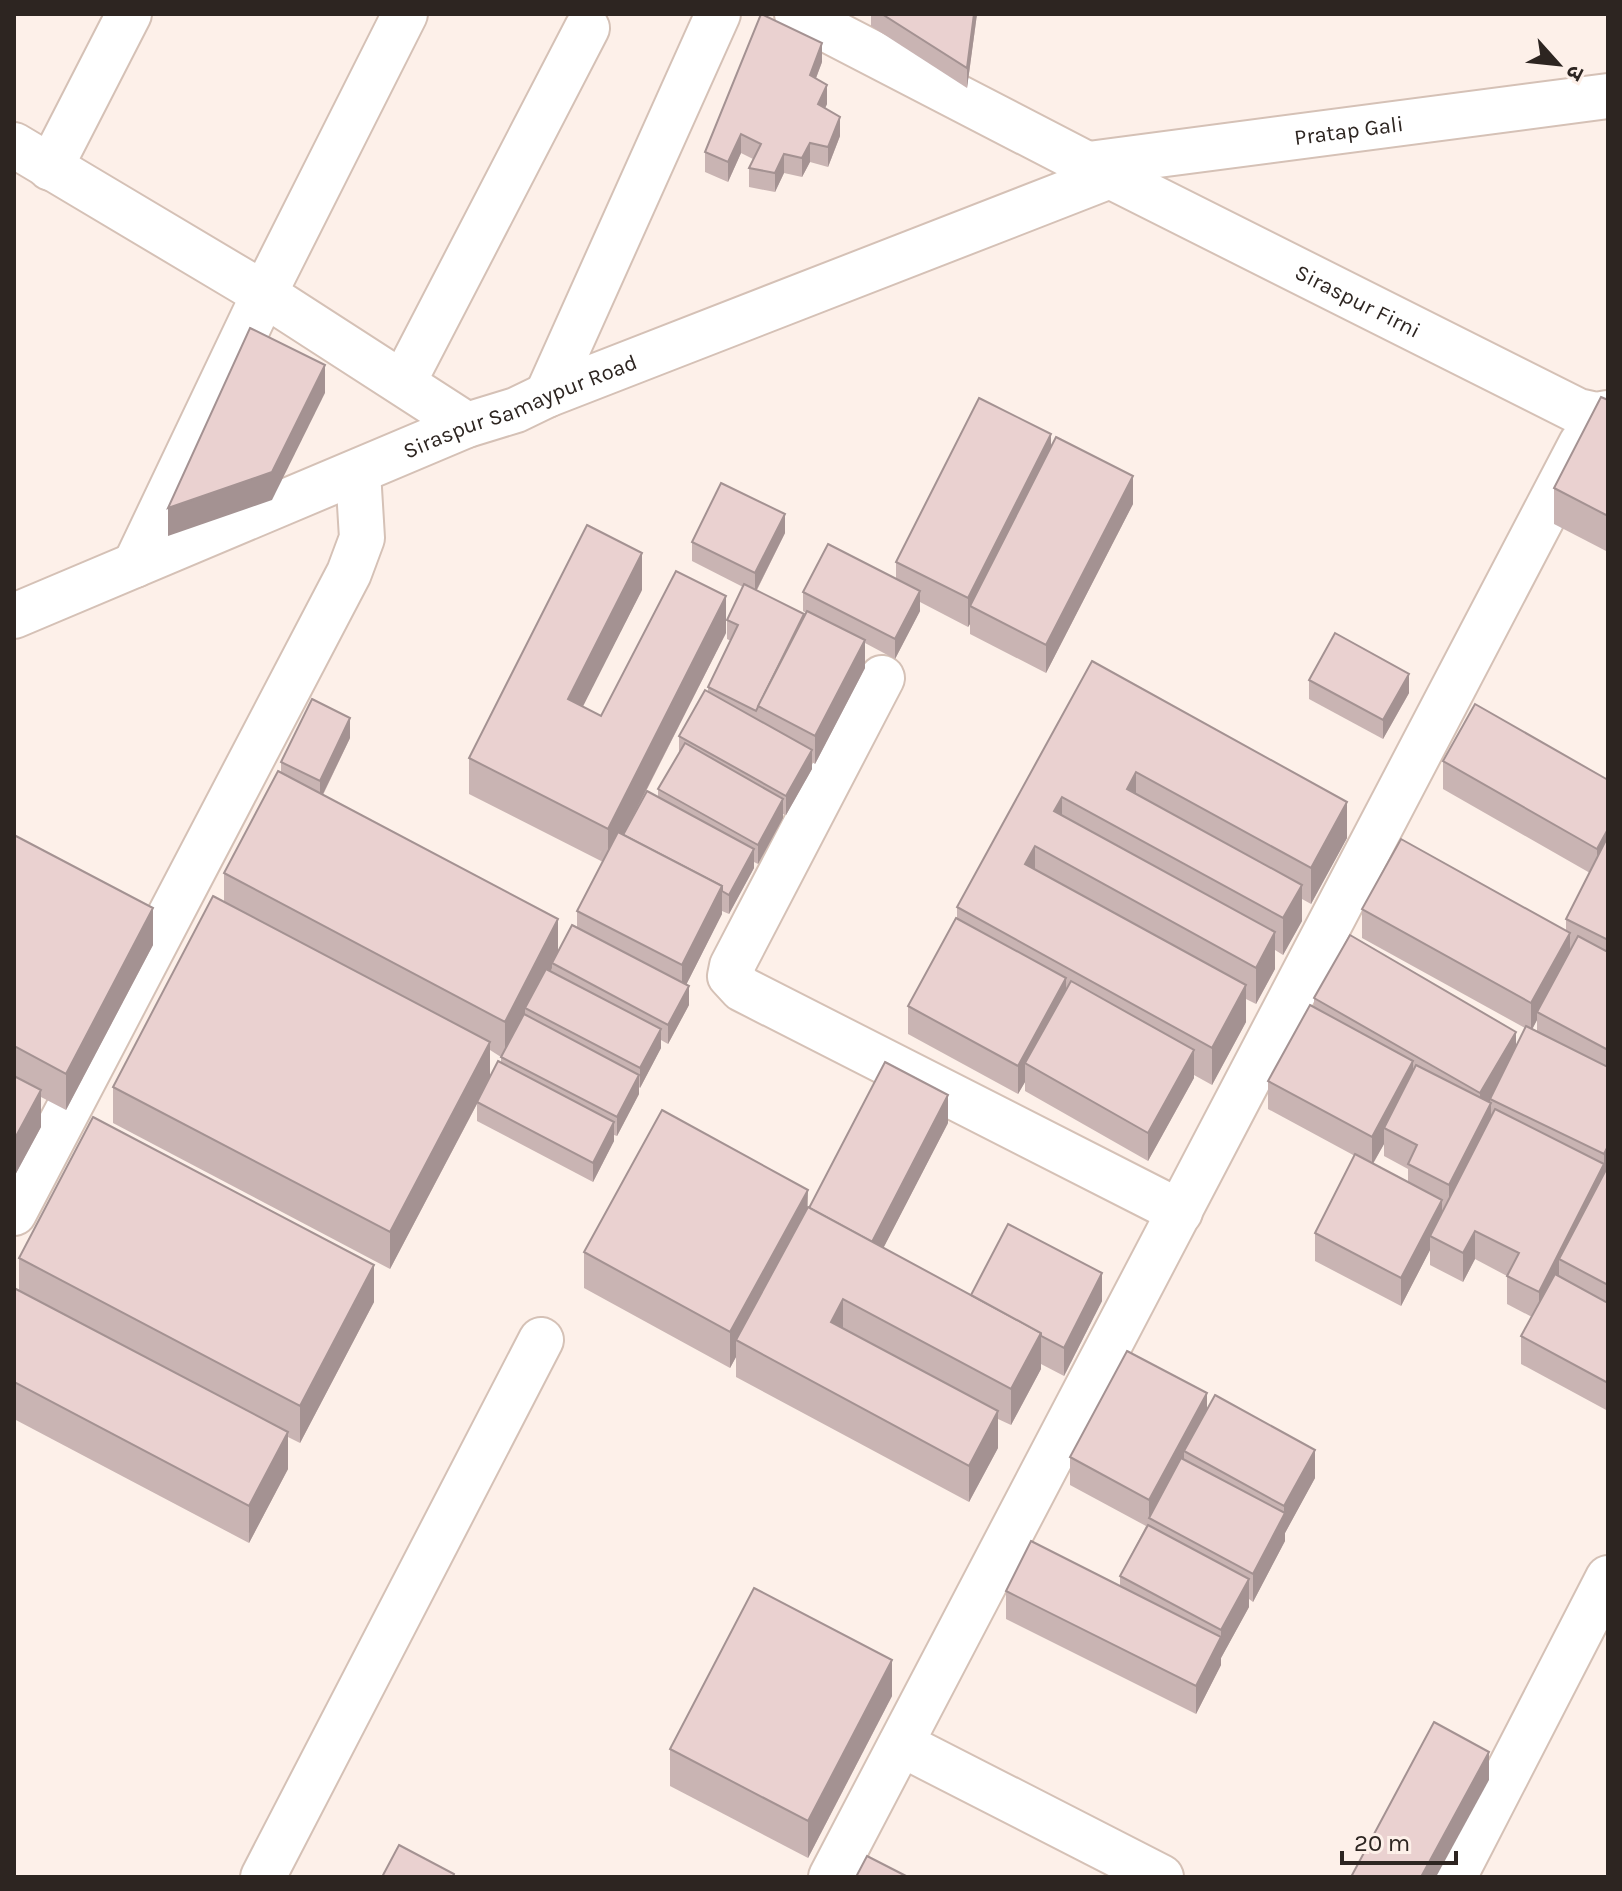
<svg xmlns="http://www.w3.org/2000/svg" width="1622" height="1891" viewBox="0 0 1622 1891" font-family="Karla,'Noto Sans Devanagari',sans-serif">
<rect width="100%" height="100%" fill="#fdf0e9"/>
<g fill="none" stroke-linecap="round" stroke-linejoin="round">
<g stroke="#d5c1b6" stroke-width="48">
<g id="minor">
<path id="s1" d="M797,14L1110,176L1578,411L1596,415L1608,413"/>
<polyline points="14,145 264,294 467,425"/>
<path id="s2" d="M1089,164L1608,96"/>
<polyline points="50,168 129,14"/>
<polyline points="403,383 587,28"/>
<polyline points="547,395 718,14"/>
<polyline points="135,565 264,294 405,14"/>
<path id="s3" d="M14,616L467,425L516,410L547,395L1110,176"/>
<polyline points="882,678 732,966 730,976 742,989 1180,1212"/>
<polyline points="14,1213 349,573 362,538 358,472"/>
<polyline points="901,1744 1161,1877"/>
<polyline points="263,1877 541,1340"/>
<polyline points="831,1877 1581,444"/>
<polyline points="1454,1877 1608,1578"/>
</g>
</g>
<use href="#minor" stroke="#fff" stroke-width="44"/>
</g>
<g fill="#c9b4b3" fill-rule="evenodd">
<polygon points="871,14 977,14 967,88 871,26"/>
<polygon points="822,62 816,78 827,104 825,108 840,136 828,167 810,162 802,177 784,173 775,192 749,187 749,168 753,159 741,153 728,182 705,172 705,152"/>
<polygon points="1608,400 1608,552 1554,524 1554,488"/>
<path d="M1051,447L1133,504L1046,673L970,634V624L968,627L920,602V611L895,659L865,643V668L815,764L812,762V769L786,815L783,814V818L758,864L754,862V868L729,914L722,911V914L686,985L689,1005L668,1044L661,1040V1048L640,1088L639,1087V1094L617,1136L614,1135V1141L593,1182L477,1121V1104L390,1269L113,1123V1087L224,902V873L281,773V762L350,738L323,795L558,951L577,928V911L603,862L469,794V758L642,590L582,706L601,716L726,633L629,825L658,797V789L679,753V736L708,692V687L731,641L727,639V620L743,587L692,561V542L785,533L757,590L804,617L806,613L803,611V592L896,579V562ZM490,1050L501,1057V1063L490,1077Z"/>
<polygon points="1092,661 1347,838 1311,904 1302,899 1302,921 1283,955 1275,950 1275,969 1256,1004 1246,999 1246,1022 1212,1085 1194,1075 1194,1078 1148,1161 1025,1091 1025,1082 1018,1094 908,1034 908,1006 957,919 957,907"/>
<polygon points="1309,680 1409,693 1383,739 1309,699"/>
<path d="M1443,761L1608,780V1411L1521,1364V1336L1532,1317L1507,1304V1276L1475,1259L1463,1282L1430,1265V1250L1401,1306L1315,1261V1233L1355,1156L1268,1109V1081L1314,1008V998L1516,1046L1525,1028L1362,938V909L1566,931V919L1590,873L1443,789ZM1537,1020V1032L1532,1030ZM1384,1144V1156L1408,1169V1182L1373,1164Z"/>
<polygon points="14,835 153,945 66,1110 41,1097 41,1127 14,1177"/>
<polygon points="948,1123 883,1248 971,1295 1102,1301 1064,1376 1041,1364 1041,1369 1011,1425 998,1419 998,1448 969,1502 736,1377 736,1357 730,1368 584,1288 584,1252 809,1208"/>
<polygon points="19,1258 374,1302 300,1443 288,1437 288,1469 249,1543 14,1419 14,1288 19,1290"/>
<polygon points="1207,1410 1315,1478 1285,1533 1285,1541 1253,1602 1249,1599 1249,1607 1221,1658 1221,1665 1196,1714 1006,1619 1006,1591 1120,1586 1120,1576 1146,1526 1070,1485 1070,1457"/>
<polygon points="892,1696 808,1858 670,1786 670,1749"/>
</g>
<g fill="#a49292">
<polygon points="974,14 977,14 967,88 967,68"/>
<polygon points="822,43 822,62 810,94 810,75"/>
<polygon points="827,85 827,104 818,123 818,104"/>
<polygon points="840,117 840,136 828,167 828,147"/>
<polygon points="741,134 741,153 728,182 728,162"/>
<polygon points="810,143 810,162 802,177 802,158"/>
<polygon points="784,154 784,173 775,192 775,173"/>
<polygon points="325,365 325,393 272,500 168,536 168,508"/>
<polygon points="1051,434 1051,462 970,606 970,624 968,627 968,598"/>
<polygon points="1133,476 1133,504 1046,673 1046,645"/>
<polygon points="785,514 785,533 755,593 755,573"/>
<polygon points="642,553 642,590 568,736 568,699"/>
<polygon points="920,591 920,611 895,659 895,639"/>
<polygon points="726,596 726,633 608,865 608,829"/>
<polygon points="865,640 865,668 815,764 815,736"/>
<polygon points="1409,674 1409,693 1383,739 1383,720"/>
<polygon points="350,718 350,738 320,800 320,781"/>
<polygon points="812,750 812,769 786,815 786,796"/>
<polygon points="1136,772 1136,809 1127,789"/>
<polygon points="1062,797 1062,833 1054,811"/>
<polygon points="783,799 783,818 758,864 758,845"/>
<polygon points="1347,802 1347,838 1311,904 1311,868"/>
<polygon points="1608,829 1608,857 1597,877 1597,849"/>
<polygon points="1035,846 1035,883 1025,864"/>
<polygon points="754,849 754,868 729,914 729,895"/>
<polygon points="1302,885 1302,921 1283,955 1283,918"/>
<polygon points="722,886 722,914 682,993 682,965"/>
<polygon points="153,908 153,945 66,1110 66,1074"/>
<polygon points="558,919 558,956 552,963 552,968 530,1010 525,1008 525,1019 505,1058 505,1022"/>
<polygon points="1275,932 1275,969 1256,1004 1256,968"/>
<polygon points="1570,933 1570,961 1537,1012 1537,1020 1531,1031 1531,1003"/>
<polygon points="1066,978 1066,1006 1025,1063 1025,1082 1018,1094 1018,1066"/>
<polygon points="1246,985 1246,1022 1212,1085 1212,1048"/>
<polygon points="689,986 689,1005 668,1044 668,1025"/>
<polygon points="661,1029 661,1048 640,1088 640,1068"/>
<polygon points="1516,1032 1516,1060 1490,1099 1490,1104 1480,1122 1480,1093"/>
<polygon points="490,1042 490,1079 390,1269 390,1232"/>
<polygon points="1194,1050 1194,1078 1148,1161 1148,1133"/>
<polygon points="1413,1061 1413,1089 1384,1128 1384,1144 1372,1165 1372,1137"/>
<polygon points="639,1075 639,1094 617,1136 617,1117"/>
<polygon points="41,1090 41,1127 14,1177 14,1140"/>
<polygon points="948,1095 948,1123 871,1272 871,1244"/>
<polygon points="1491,1103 1491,1131 1449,1213 1449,1185"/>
<polygon points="614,1122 614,1141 593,1182 593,1163"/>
<polygon points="1608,1146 1608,1175 1604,1182 1604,1154"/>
<polygon points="1604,1164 1604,1192 1559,1259 1559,1281 1539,1320 1539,1292"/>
<polygon points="808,1190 807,1228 736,1340 736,1357 730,1368 730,1332"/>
<polygon points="1442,1200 1442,1228 1430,1236 1430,1250 1401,1306 1401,1278"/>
<polygon points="1475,1231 1475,1259 1463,1282 1463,1253"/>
<polygon points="374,1265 374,1302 300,1443 300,1406"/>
<polygon points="1102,1273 1102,1301 1064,1376 1064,1348"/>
<polygon points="843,1299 843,1335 831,1322"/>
<polygon points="1041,1333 1041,1369 1011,1425 1011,1389"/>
<polygon points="1207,1393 1207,1421 1184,1451 1184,1463 1149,1518 1149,1500"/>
<polygon points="998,1411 998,1448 969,1502 969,1466"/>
<polygon points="288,1432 288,1469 249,1543 249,1506"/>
<polygon points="1315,1450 1315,1478 1285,1533 1285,1541 1253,1602 1253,1574 1284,1514 1284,1506"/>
<polygon points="1249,1579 1249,1607 1221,1658 1221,1665 1196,1714 1196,1686 1221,1637 1221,1630"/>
<polygon points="892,1660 892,1696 808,1858 808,1821"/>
<polygon points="1489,1752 1489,1780 1436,1877 1421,1877"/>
</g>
<g fill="#ead1d0" stroke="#a49292" stroke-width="2">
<polygon points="761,14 822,43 810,75 827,85 818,104 840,117 828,147 810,143 802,158 784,154 775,173 749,168 761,144 741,134 728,162 705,152"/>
<polygon points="882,14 974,14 967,68"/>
<polygon points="250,328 325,365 272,472 168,508"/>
<polygon points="1601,397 1608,400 1608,516 1554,488"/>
<polygon points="979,398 1051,434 968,598 896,562"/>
<polygon points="1056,437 1133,476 1046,645 970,606"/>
<polygon points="721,483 785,514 755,573 692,542"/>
<polygon points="587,525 642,553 568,699 601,716 676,571 726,596 608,829 469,758"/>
<polygon points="828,544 920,591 895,639 803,592"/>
<polygon points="744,584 804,614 756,711 708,687 738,625 727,620"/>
<polygon points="807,611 865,640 815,736 758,706"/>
<polygon points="1335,633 1409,674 1383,720 1309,680"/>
<polygon points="1092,661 1347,802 1311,868 1136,772 1127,789 1302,885 1283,918 1062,797 1054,811 1275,932 1256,968 1035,846 1025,864 1246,985 1212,1048 957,907"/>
<polygon points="705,690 812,750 786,796 679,736"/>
<polygon points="312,699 350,718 320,781 281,762"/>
<polygon points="1475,704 1608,780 1608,829 1597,849 1443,761"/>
<polygon points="685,743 783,799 758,845 658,789"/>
<polygon points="278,771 558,919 505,1022 224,873"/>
<polygon points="647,791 754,849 729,895 722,891 722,886 623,835"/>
<polygon points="618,832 722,886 682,965 577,911"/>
<polygon points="14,835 153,908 66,1074 14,1046"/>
<polygon points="1608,836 1608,940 1566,919"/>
<polygon points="1401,839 1570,933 1531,1003 1362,909"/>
<polygon points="213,896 490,1042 390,1232 113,1087"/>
<polygon points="956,918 1066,978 1018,1066 908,1006"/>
<polygon points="572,925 689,986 668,1025 552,963"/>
<polygon points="1350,935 1516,1032 1480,1093 1314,998"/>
<polygon points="1578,936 1608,952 1608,1050 1537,1012"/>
<polygon points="546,969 661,1029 640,1068 525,1008"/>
<polygon points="1071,981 1194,1050 1148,1133 1025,1063"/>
<polygon points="1310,1005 1413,1061 1372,1137 1268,1081"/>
<polygon points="524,1014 639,1075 617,1117 501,1057"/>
<polygon points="1526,1026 1608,1067 1608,1146 1604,1154 1490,1099"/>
<polygon points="498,1061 614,1122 593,1163 477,1102"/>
<polygon points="885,1062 948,1095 872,1242 809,1208"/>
<polygon points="1416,1065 1491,1103 1449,1185 1408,1164 1417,1145 1384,1128"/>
<polygon points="14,1076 41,1090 14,1140"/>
<polygon points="1495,1109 1604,1164 1539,1292 1507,1276 1519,1253 1475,1231 1463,1253 1430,1236"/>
<polygon points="662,1110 808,1190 730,1332 584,1252"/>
<polygon points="93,1117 374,1265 300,1406 19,1258"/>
<polygon points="1355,1154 1442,1200 1401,1278 1315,1233"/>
<polygon points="1608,1166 1608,1285 1559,1259"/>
<polygon points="808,1207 1041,1333 1011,1389 843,1299 831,1322 998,1411 969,1466 736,1340"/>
<polygon points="1008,1224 1102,1273 1064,1348 1041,1336 1041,1333 971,1295"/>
<polygon points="1555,1274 1608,1303 1608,1383 1521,1336"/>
<polygon points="14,1288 288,1432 249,1506 14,1382"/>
<polygon points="1127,1351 1207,1393 1149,1500 1070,1457"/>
<polygon points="1215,1395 1315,1450 1284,1506 1184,1451"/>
<polygon points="1181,1458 1285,1513 1253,1574 1149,1518"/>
<polygon points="1148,1525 1249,1579 1221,1630 1120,1576"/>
<polygon points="1031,1541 1221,1637 1196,1686 1006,1591"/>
<polygon points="754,1588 892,1660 808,1821 670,1749"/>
<polygon points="1434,1722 1489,1752 1421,1877 1351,1877"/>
<polygon points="399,1845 454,1874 453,1877 382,1877"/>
<polygon points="867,1856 908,1877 856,1877"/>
</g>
<g text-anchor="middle" stroke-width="6" stroke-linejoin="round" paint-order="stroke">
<g font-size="22" fill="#2d2521" stroke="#fdf0e9">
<text dy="8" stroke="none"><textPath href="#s2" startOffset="262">Pratap Gali</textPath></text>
<text dy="8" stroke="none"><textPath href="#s1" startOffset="630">Siraspur Firni</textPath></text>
<text dy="8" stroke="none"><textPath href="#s3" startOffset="548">Siraspur Samaypur Road</textPath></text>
</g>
</g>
<rect width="1622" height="1891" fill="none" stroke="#2d2521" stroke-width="32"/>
<g transform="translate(1558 64) rotate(117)" stroke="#fdf0e9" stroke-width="6" paint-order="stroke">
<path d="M0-6L14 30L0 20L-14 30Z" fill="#2d2521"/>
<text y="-12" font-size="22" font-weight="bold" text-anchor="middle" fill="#2d2521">उ</text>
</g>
<path d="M1342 1851v12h114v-12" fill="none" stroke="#2d2521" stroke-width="4"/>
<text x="1354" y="1851" font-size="24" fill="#2d2521" stroke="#fdf0e9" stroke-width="6" paint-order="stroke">20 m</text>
</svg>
